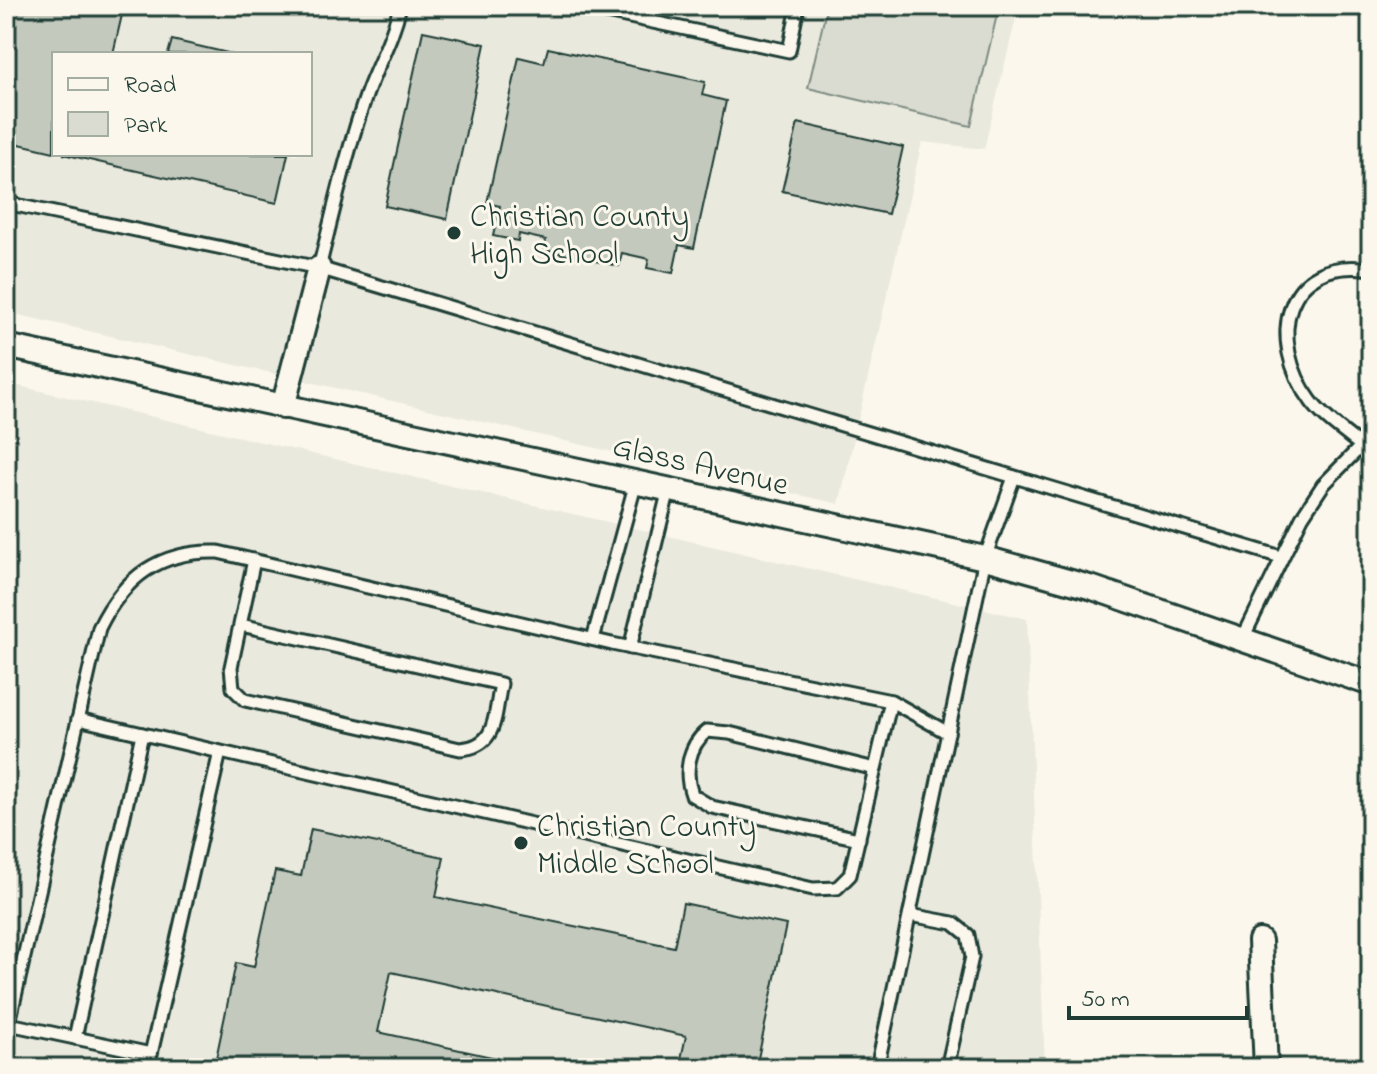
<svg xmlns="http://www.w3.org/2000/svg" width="1377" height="1074" viewBox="0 0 1377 1074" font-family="'Indie Flower',sans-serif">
<rect width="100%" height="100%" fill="#fbf7ec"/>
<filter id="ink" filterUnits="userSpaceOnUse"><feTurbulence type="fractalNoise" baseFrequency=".0125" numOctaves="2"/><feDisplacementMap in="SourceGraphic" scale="16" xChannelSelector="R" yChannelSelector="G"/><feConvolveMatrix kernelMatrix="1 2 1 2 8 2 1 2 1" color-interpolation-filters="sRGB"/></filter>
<g filter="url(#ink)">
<g fill="#eae9de" fill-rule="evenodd">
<path d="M6,6H1019L984,149L922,142L839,504L6,312ZM54,54H310V154H54Z"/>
<polygon points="6,383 1027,619 1045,1068 6,1068"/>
</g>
<polygon fill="#dbdcd1" stroke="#7d8c82" stroke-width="2" points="827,6 999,6 971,126 808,88"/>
<g fill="#c4c9be" stroke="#1f3d34" stroke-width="2">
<polygon points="6,6 124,6 113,54 54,54 54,152 6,141"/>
<polygon points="423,31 485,44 447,219 385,206"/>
<polygon points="172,40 232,54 168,54"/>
<polygon points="548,48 705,82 702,95 726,101 694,248 679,245 673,273 647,268 649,259 622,253 619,266 544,250 546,240 519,234 518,241 493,236 500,206 487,203 519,57 544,63"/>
<polygon points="798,123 903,147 888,214 782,191"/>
<polygon points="63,154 288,154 277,203"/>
<polygon points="311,829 444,857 436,897 674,947 683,903 786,925 756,1068 679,1068 686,1036 391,972 378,1032 542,1068 214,1068 236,963 254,967 275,871 301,876"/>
</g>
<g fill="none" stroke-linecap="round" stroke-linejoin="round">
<g stroke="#1f3d34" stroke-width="17">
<g id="service">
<polyline points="578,6 789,51 798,6"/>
<polyline points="6,203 319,268 1281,557"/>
<path d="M319,268C334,209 347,150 367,93C378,63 393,38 400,6"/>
<path d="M1361,446C1345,432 1323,418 1311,401C1266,341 1283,255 1371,269"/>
<path d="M241,625L501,684C494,715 498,747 460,749L245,700L233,688L231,667L254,560"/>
<polyline points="1243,638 1302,517 1323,485 1371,436"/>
<polyline points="593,639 636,482"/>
<polyline points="630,648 669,489"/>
<polyline points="78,719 813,889 837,888 850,875 891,701"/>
<path d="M859,839L712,807L692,795C684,773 688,746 707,731L729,733L875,769"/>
<polyline points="910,915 953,923 968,935 972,957 947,1068"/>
<polyline points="9,1024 151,1054 220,752"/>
<path d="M6,1036L99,628C124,577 160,550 218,552L612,644L891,701L948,733"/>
<polyline points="75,1038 142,734"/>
<polyline points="877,1068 985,558 1014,477"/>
</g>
</g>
<g stroke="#1f3d34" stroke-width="28">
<g id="minor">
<polyline points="6,346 985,558 1093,588 1371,684"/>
<polyline points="283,407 319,268"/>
<polyline points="1260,941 1266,1068"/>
</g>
</g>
<use href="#service" stroke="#fbf7ec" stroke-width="11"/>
<use href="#minor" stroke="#fbf7ec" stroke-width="22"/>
</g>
</g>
<g fill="#1f3d34" stroke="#fbf7ec" stroke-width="3">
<circle cx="454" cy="233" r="8"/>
<circle cx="521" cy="843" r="8"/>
</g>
<g text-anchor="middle" stroke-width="6" stroke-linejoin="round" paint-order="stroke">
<g font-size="32" fill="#1f3d34" stroke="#fbf7ec" text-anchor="start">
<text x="470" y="226">Christian County<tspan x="470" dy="37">High School</tspan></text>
<text x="537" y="836">Christian County<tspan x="537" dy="37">Middle School</tspan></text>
</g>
<g font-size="32" fill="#1f3d34" stroke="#fbf7ec">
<text transform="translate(701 464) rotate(13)" y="11">Glass Avenue</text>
</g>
</g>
<rect width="1377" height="1074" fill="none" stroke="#fbf7ec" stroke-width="32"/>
<rect x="16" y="16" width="1345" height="1042" fill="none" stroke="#1f3d34" stroke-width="3" filter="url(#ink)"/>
<rect x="52" y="52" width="260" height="104" fill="#fbf7ec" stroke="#a3ada2" stroke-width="2"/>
<rect x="68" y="78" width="40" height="12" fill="#fbf7ec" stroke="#a3ada2" stroke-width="2"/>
<text x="124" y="92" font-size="24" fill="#1f3d34">Road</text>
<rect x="68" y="112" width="40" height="24" fill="#dbdcd1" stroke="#a3ada2" stroke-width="2"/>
<text x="124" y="132" font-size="24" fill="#1f3d34">Park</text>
<path d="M1069 1006v12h178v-12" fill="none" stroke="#1f3d34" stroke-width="4"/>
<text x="1081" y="1006" font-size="24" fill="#1f3d34" stroke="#fbf7ec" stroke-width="6" paint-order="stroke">50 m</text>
</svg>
